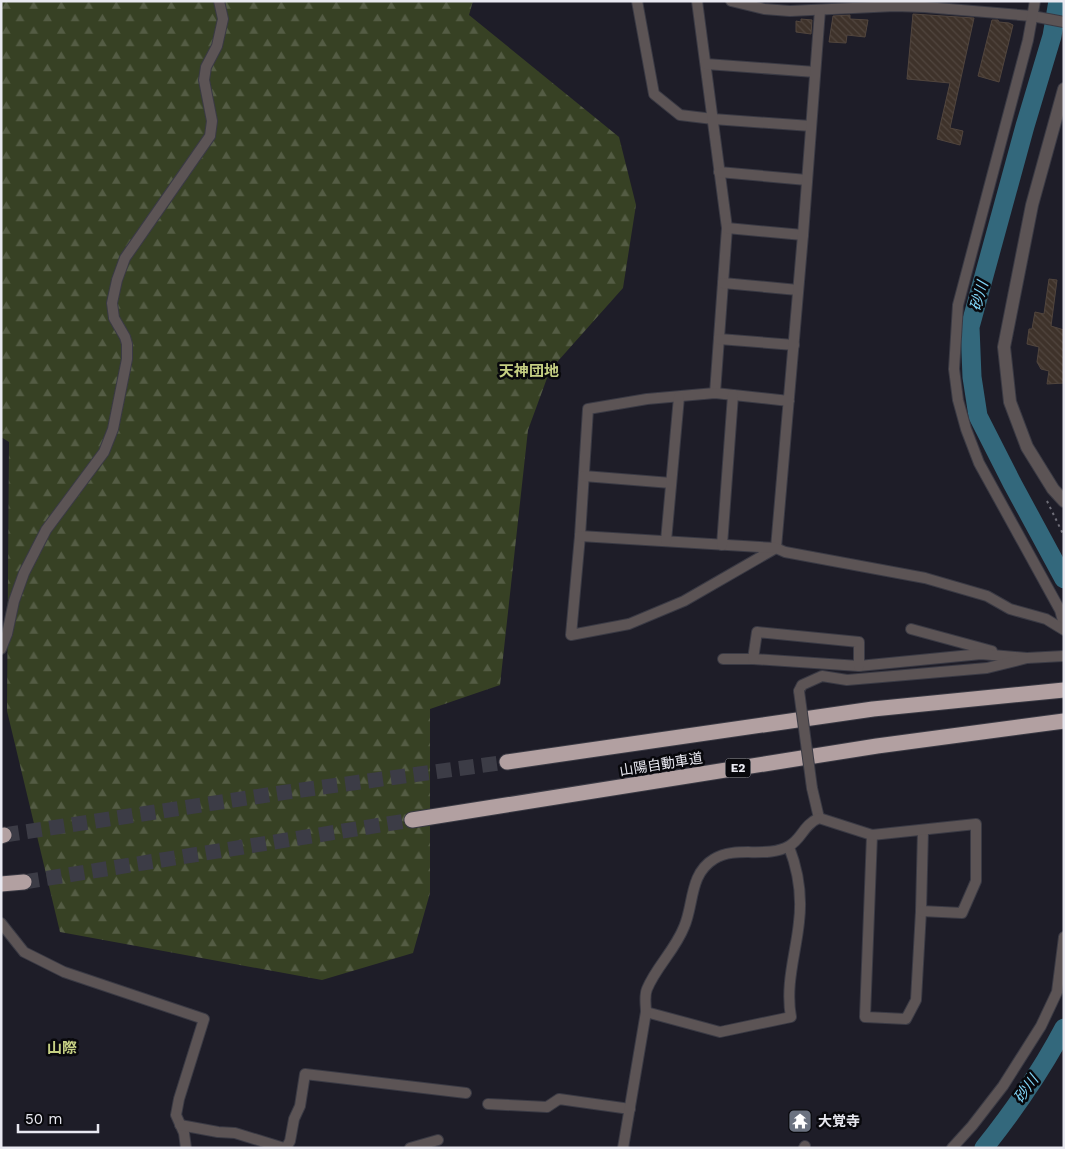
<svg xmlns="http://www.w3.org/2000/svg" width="1065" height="1149" viewBox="0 0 1065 1149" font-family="'Work Sans','Noto Sans JP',sans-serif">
<defs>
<pattern id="forest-firs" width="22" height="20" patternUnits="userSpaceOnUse" patternTransform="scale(1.25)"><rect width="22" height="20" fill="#374124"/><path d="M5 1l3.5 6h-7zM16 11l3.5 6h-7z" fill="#545c44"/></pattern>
<pattern id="building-back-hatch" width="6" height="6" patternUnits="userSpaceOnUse" patternTransform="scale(1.25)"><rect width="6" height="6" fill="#3e322a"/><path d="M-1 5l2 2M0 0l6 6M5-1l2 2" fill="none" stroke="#51463f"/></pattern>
</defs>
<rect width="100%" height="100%" fill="#1e1d28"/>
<polygon fill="url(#forest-firs)" points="1,1 473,1 469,15 619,137 636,205 623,288 550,370 528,430 500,685 430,709 430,893 413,953 322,980 60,932 7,711 9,442 1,437"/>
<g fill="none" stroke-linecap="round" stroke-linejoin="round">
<g stroke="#33687c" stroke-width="19">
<polyline points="1058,1 1052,36 1025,126 970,327 972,377 978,416 1012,483 1064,579"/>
<path d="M984,1148C1015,1109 1041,1072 1064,1028"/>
</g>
</g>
<g fill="url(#building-back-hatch)" stroke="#51453d">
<polygon points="913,14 974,18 950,128 963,131 960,145 937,139 950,83 907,79"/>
<polygon points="850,15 850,19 868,20 865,37 847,35 846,43 829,42 833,16"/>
<polygon points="801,19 812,20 811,34 796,32 796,21 801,22"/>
<polygon points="992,20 998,20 999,22 1009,23 1013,25 999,82 978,76"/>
<polygon points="1049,279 1057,280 1051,326 1064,330 1064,383 1047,384 1049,371 1041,369 1037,362 1039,347 1027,344 1029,329 1032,329 1035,312 1044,314"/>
</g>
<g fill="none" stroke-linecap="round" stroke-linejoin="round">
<g stroke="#3c3c46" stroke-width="15" stroke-dasharray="15 8" stroke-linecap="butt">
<polyline points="4,835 287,792 507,762"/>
<polyline points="24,882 412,820"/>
</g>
<g stroke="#3a3a44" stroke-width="12">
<g id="minor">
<polyline points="637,1 654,94 680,115 713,119 811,126"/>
<polyline points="697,1 727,228 715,393"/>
<polyline points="731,1 764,9 790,11 895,6 925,7 1032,16 1064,22"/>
<polyline points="1035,1 1028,40 958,305 954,369 958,400 966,429 979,463 1060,610 1063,621 1062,628"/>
<polyline points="706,64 815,72"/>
<polyline points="719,172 807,180"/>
<polyline points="727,228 803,235"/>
<polyline points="723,283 798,290"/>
<polyline points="719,339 794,345"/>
<polyline points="789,401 715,393 647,399 588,409 580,536 571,635 629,624 684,601 776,548 803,235 820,10"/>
<polyline points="584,476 671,483"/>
<polyline points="580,536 776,548 785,552 925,578 987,596 1010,609 1046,619 1064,630"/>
<polyline points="666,541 679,397"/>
<polyline points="722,545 733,395"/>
<polyline points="911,629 992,651"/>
<polyline points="1,649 7,634 14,601 24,573 46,530 104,452 113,429 127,359 127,344 125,337 114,318 112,303 117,280 125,258 210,136 212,121 204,80 206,67 217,46 223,19 219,1"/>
<polyline points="723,659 753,659 859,666 981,654 1027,658"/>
<polyline points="753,659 757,632 859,642 859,666"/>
<polyline points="799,691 802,685 822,676 847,680 987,668 1027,658 1064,656"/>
<polyline points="812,788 819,818"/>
<polyline points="872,835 865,1017 906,1019 916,1000 921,911 923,830"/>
<polyline points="1,923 24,952 64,972 204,1019 179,1099 176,1115 184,1133 186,1148"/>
<path d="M646,1012L720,1032L791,1017C785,984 796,953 799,922C802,897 798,870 789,847"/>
<polyline points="488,1104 547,1107 559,1099 630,1109"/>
<polyline points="180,1125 218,1132 235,1133 284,1148"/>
<polyline points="286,1148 290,1141 294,1119 300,1106 305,1074 466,1093"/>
<polyline points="410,1148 438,1140"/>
<path d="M623,1148L646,1012C646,1005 644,996 647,989C656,967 675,950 684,927C694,905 689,874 714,859C736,845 766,859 789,846C802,839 803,825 819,818L872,835L976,824V881L962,913L921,911"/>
<polyline points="804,1148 805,1146"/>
<polyline points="952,1148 972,1126 1003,1086 1041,1026 1057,992 1064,937"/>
</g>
</g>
<g stroke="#3a3a44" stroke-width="14">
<polyline id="tertiary" points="1064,89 1032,205 1004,347 1010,402 1027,447 1053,489 1064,501"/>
</g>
<g stroke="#3a3a44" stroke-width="17">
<g id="motorway">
<polyline points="507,762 873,709 1064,690"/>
<polyline points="412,820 877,746 1064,721"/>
<polyline points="1,836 4,835"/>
<polyline points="1,884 24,882"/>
</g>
</g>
<polyline stroke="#6f6e78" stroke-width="2" stroke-dasharray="2.5 4" stroke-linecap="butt" points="1047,501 1064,536"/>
<use href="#minor" stroke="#5c5455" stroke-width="10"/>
<use href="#tertiary" stroke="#5c5455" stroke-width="12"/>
<use href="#motorway" stroke="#b2a0a1" stroke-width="15"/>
<g stroke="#3a3a44" stroke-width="12" stroke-linecap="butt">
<polyline id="minor-bridge" points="799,691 812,788"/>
</g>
<use href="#minor-bridge" stroke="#5c5455" stroke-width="10"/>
</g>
<defs>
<g id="temple-square" transform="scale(1.25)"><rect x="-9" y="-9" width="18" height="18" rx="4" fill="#6b7280" stroke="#08080c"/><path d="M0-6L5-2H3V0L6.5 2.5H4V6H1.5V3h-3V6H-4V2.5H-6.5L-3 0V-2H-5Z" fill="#fff"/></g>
</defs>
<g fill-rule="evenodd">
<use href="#temple-square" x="800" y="1121"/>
</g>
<g text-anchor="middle" stroke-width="5" stroke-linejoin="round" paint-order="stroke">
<rect fill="#08080c" stroke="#a6a6ac" stroke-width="1" x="725.5" y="758.5" width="25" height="19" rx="4"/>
<g font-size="12" font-weight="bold" fill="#e9e9f1">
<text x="738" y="772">E2</text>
</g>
<g font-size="14" fill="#e9e9f1" stroke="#08080c">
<text transform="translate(661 764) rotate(-9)" y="5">山陽自動車道</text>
</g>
<g font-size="14" font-weight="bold" fill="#e9e9f1" stroke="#08080c" text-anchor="start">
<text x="818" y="1126">大覚寺</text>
</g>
<g font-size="15" font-style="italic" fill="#81d5f7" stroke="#08080c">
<text transform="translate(979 296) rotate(-74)" y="5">砂川</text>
<text transform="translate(1026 1089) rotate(-54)" y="5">砂川</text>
</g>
<g font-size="15" font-weight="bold" fill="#c6d083" stroke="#08080c">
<text x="529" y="376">天神団地</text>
<text x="62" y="1053">山際</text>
</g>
</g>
<rect width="1065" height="1149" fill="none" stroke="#e9e9f1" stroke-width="5"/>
<path d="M18 1124v8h80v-8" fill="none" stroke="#e9e9f1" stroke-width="2.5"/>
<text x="25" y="1124" font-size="15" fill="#e9e9f1" stroke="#08080c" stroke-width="4" paint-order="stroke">50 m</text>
</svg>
